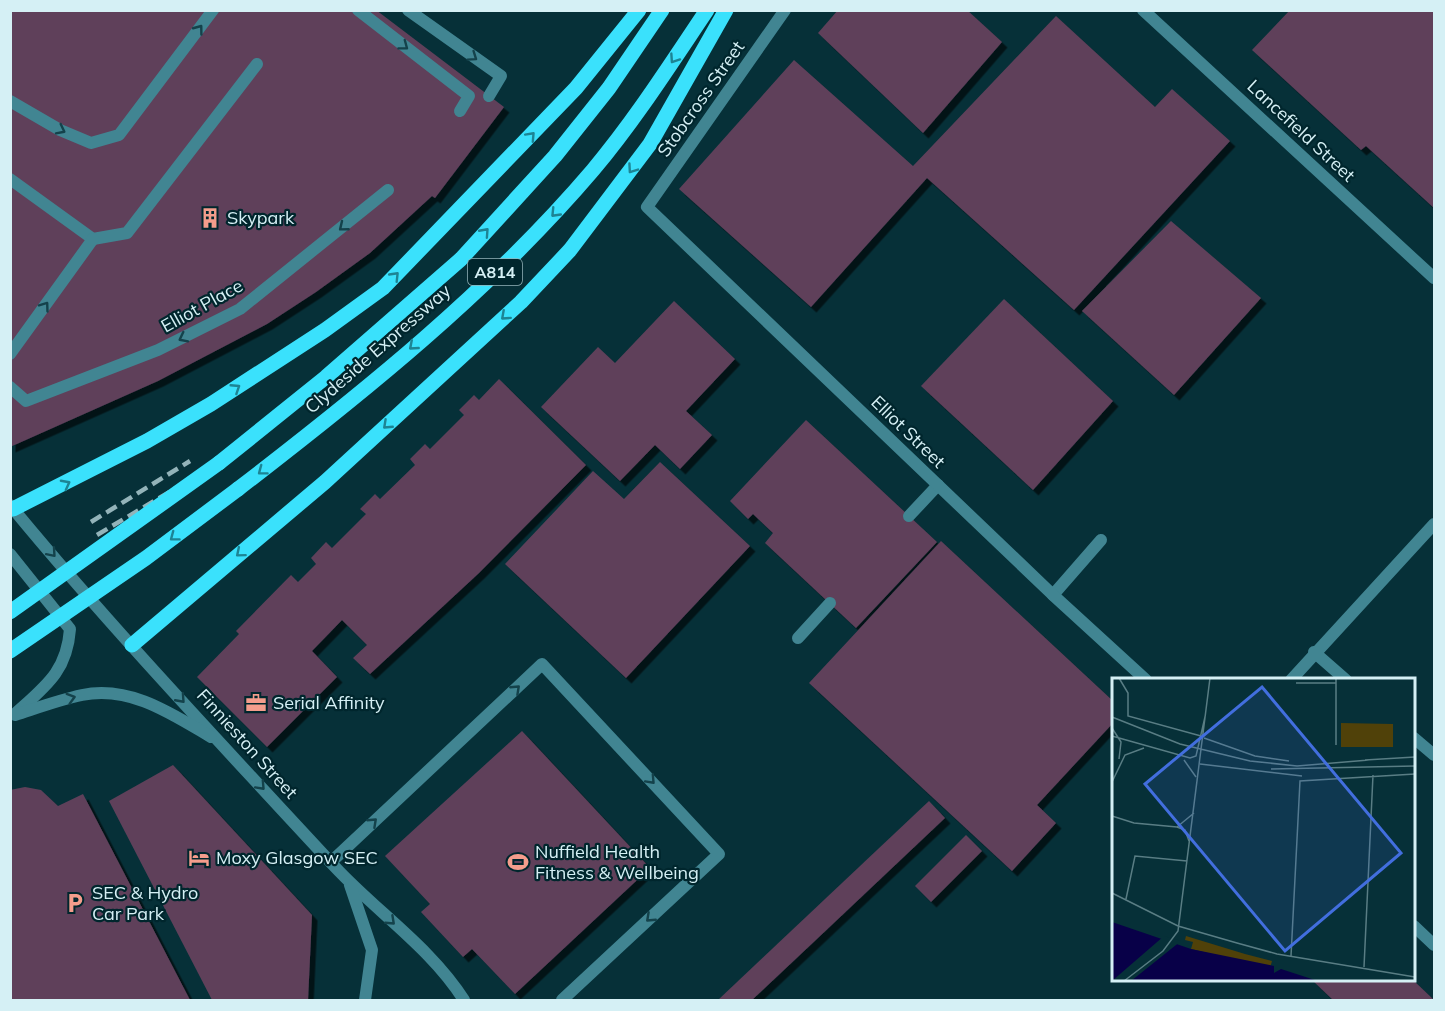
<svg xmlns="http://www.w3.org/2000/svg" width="1445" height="1011" viewBox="0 0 1445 1011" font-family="Mulish,sans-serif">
<defs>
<filter id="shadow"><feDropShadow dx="5.5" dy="5.5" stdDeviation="0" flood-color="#0009"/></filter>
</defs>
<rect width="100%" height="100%" fill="#063038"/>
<g fill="#5f405a" filter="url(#shadow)">
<polygon points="10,10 376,10 504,107 435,198 432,196 370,253 316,292 267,324 158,381 10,447"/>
<polygon points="838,10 967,10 1002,42 923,133 818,33"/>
<polygon points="1290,10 1434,10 1434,208 1366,146 1361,150 1252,50"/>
<polygon points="1056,16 1155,107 1172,89 1230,141 1074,310 927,178 811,307 679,189 794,60 913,166"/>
<polygon points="1171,221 1261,298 1174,395 1082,311"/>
<polygon points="1004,299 1113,401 1033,490 921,386"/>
<polygon points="674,301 735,359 686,411 712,435 680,469 655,445 620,481 541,407 598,347 615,363"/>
<polygon points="499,379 586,465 479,573 370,674 353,658 367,645 342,620 312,651 337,677 267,747 197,677 239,634 236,631 291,575 298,582 316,564 311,558 326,542 332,548 366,514 360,509 375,494 380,499 415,465 410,459 425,444 430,449 464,415 459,410 474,395 479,400"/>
<polygon points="806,420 937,542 856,628 765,543 773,533 753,514 748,519 730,501"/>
<polygon points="660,462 750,546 626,678 505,564 593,471 624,499"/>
<polygon points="941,541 1113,701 1113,723 1037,805 1056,823 1012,871 809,683"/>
<polygon points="522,731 650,868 515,994 472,949 463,957 421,912 430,904 385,856"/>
<polygon points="173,765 312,915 308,1000 212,1000 109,801"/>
<polygon points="25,787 41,790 58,806 83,794 190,1000 10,1000 10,790"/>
<polygon points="929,801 945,818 819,937 752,1000 718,1000"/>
<polygon points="966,835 982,851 931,902 915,886"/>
<polygon points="1312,980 1413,980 1434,1000 1333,1000"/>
</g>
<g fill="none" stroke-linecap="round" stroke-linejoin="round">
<g stroke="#418592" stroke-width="12">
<polyline points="358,10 469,96 460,111"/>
<polyline points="408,10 501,76 489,96"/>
<polyline points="10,101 60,130 91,143 119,135 213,10"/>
<polyline points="10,179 93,239 127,233 257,64"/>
<polyline points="10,354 93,239"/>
<polyline points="10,387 26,401 158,350 240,309 388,190"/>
<polyline points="909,516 938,485"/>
<polyline points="1053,595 1101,540"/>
<polyline points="798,638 830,603"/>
<polyline points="1314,652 1346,680"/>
<polyline points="1291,680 1434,524"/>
<polyline points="1414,738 1434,755"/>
<polyline points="331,862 542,664 719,854 562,1000"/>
</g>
<g stroke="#418592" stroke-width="12">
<polyline points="785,10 647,207 1053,595 1146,680"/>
<polyline points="1143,10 1434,278"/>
<polyline points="1414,926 1434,945"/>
</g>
<g stroke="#418592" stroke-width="12">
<path d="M10,505C113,630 225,748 335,867C377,912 431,948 464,1000"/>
<path d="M10,554L70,629C67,671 46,686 16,713"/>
<path d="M15,715C37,708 59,700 82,695C130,685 172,714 211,737"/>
<polyline points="350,885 372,950 365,1000"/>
</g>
<g stroke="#3ae1fc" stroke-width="15">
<polyline points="219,463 326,377 461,259 555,156 609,88 662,10"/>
<path d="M238,489C363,393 490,291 593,170C635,120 670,65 707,10"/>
<polyline points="13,509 147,441 211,404 325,330 383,288 576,88 639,10"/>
<polyline points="132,645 325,482 521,302 570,250 650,144 726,10"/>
</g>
<g stroke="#93b3b9" stroke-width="4.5" stroke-dasharray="12 6" stroke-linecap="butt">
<polyline points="91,522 190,461"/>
<polyline points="97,535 198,475"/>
</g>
<g stroke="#3ae1fc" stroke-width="15">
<polyline points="10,612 219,463"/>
<polyline points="10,651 146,558 238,489"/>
</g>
</g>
<defs><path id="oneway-chevron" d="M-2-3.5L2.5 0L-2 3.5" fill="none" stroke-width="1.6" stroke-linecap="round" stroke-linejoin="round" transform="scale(1.5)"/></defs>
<g stroke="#14424b">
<use href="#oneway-chevron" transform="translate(199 29) rotate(-53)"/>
<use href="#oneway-chevron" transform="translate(404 46) rotate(37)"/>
<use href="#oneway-chevron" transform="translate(473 57) rotate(35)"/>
<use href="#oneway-chevron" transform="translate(61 130) rotate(27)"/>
<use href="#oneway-chevron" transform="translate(343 227) rotate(141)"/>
<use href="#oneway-chevron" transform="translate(45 306) rotate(-54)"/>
<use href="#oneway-chevron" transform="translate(183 338) rotate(153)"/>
<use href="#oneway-chevron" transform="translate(52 553) rotate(49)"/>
<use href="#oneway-chevron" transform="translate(516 689) rotate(-43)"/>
<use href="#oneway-chevron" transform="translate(71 698) rotate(-16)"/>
<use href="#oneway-chevron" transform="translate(181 699) rotate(48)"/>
<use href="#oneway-chevron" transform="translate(651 780) rotate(47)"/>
<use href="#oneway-chevron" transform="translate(261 786) rotate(47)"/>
<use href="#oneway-chevron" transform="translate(373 822) rotate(-43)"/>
<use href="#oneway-chevron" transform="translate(650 918) rotate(137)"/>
<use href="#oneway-chevron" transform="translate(391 921) rotate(43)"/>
</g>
<g stroke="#1d8494">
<use href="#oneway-chevron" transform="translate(674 59) rotate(124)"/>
<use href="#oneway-chevron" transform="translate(531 136) rotate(-47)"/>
<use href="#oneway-chevron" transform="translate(632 169) rotate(125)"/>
<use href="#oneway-chevron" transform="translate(555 213) rotate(134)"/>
<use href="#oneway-chevron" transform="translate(485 232) rotate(-48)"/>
<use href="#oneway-chevron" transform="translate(395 276) rotate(-46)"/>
<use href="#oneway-chevron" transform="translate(505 316) rotate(138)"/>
<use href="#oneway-chevron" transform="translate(413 346) rotate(139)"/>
<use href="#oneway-chevron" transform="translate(236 388) rotate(-33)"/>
<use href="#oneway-chevron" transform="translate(387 425) rotate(137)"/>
<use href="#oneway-chevron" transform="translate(262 471) rotate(143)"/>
<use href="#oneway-chevron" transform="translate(66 484) rotate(-28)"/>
<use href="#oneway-chevron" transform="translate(174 537) rotate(143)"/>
<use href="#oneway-chevron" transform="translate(240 553) rotate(140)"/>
</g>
<defs>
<g id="building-bare" transform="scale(1.62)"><path d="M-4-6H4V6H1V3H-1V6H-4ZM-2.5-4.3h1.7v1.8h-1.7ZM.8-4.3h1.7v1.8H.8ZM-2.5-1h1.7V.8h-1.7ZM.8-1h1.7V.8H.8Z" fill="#f49d8c" stroke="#00262d" stroke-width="2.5" paint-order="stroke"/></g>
<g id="office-bare" transform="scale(1.62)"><path d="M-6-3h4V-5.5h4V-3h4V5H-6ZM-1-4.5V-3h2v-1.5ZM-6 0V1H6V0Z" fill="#f49d8c" stroke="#00262d" stroke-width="2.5" paint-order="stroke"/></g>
<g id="hotel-bare" transform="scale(1.62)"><path d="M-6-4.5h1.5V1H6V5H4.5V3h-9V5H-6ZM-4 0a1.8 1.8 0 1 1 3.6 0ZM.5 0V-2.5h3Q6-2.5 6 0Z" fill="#f49d8c" stroke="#00262d" stroke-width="2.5" paint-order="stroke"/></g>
<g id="stadium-bare" transform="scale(1.62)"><path d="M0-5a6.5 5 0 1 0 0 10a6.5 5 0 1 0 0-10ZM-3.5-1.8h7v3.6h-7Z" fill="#f49d8c" stroke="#00262d" stroke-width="2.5" paint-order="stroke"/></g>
<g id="parking-bare" transform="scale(1.62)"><path d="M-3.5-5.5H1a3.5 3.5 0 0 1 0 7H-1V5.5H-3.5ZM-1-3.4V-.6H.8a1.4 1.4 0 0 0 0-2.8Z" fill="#f49d8c" stroke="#00262d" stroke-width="2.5" paint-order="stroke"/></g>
</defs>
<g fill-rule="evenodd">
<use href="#building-bare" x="210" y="218"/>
<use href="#office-bare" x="256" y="703"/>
<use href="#hotel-bare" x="199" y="858"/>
<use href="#stadium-bare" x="518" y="862"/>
<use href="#parking-bare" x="75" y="903"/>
</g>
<g text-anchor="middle" stroke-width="4.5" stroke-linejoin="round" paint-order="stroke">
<rect fill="#00262d" stroke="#95b3b9" stroke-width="1.5" x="468" y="259" width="54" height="26" rx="4.5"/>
<g font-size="16" font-weight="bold" fill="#d5f0f5">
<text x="495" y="278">A814</text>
</g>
<g font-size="18" fill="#d5f0f5" stroke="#00262d">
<text transform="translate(701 99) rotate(-55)" y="6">Stobcross Street</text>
<text transform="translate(1301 131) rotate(43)" y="6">Lancefield Street</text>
<text transform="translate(202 306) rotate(-29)" y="6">Elliot Place</text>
<text transform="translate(378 349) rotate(-41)" y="6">Clydeside Expressway</text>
<text transform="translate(908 432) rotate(44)" y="6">Elliot Street</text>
<text transform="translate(247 744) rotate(48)" y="6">Finnieston Street</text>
</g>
<g font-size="18" fill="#d5f0f5" stroke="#00262d" text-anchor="start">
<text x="227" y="224">Skypark</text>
<text x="273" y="709">Serial Affinity</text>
<text x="535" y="858">Nuffield Health<tspan x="535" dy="21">Fitness &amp; Wellbeing</tspan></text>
<text x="216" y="864">Moxy Glasgow SEC</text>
<text x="92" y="899">SEC &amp; Hydro<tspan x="92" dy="21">Car Park</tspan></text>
</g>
</g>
<g transform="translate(1112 678)">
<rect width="303" height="303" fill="#063038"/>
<path d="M229,45L281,46V69H229ZM74,258L133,276L160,283L158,290L79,271L81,264L73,262Z" fill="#504109"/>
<path d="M0,244L79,271L162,288V295L169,291L206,303H0Z" fill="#080048"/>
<path d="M52,258L69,263L19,303H0Z" fill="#063038"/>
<path fill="none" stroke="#597d84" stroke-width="1.5" d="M7,0L16,15V38L89,58M224,0V67M184,5H224M0,39L68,66L138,83L185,88L257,82M0,50L9,64L7,81M0,58L78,80L84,78L93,39M92,60L143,78L177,83M72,82L84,99M253,82L303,79M88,86L190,98M159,91L303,88M0,104L13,77L32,70M0,138L22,145L65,149L73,152L77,163M65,149L82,135M0,215L66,248L125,265L165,276L303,299M14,221L23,178L75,183M179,278L188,103L303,96M252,289L261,97M12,303L51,273L66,253L98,0"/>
<path fill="#426ede" fill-opacity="0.15" stroke="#426ede" stroke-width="3" d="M150,9L289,175L173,273L33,106Z"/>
<rect width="303" height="303" fill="none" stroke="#d5f0f5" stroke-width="3"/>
</g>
<rect width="1445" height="1011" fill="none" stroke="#d5f0f5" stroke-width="24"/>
</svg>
